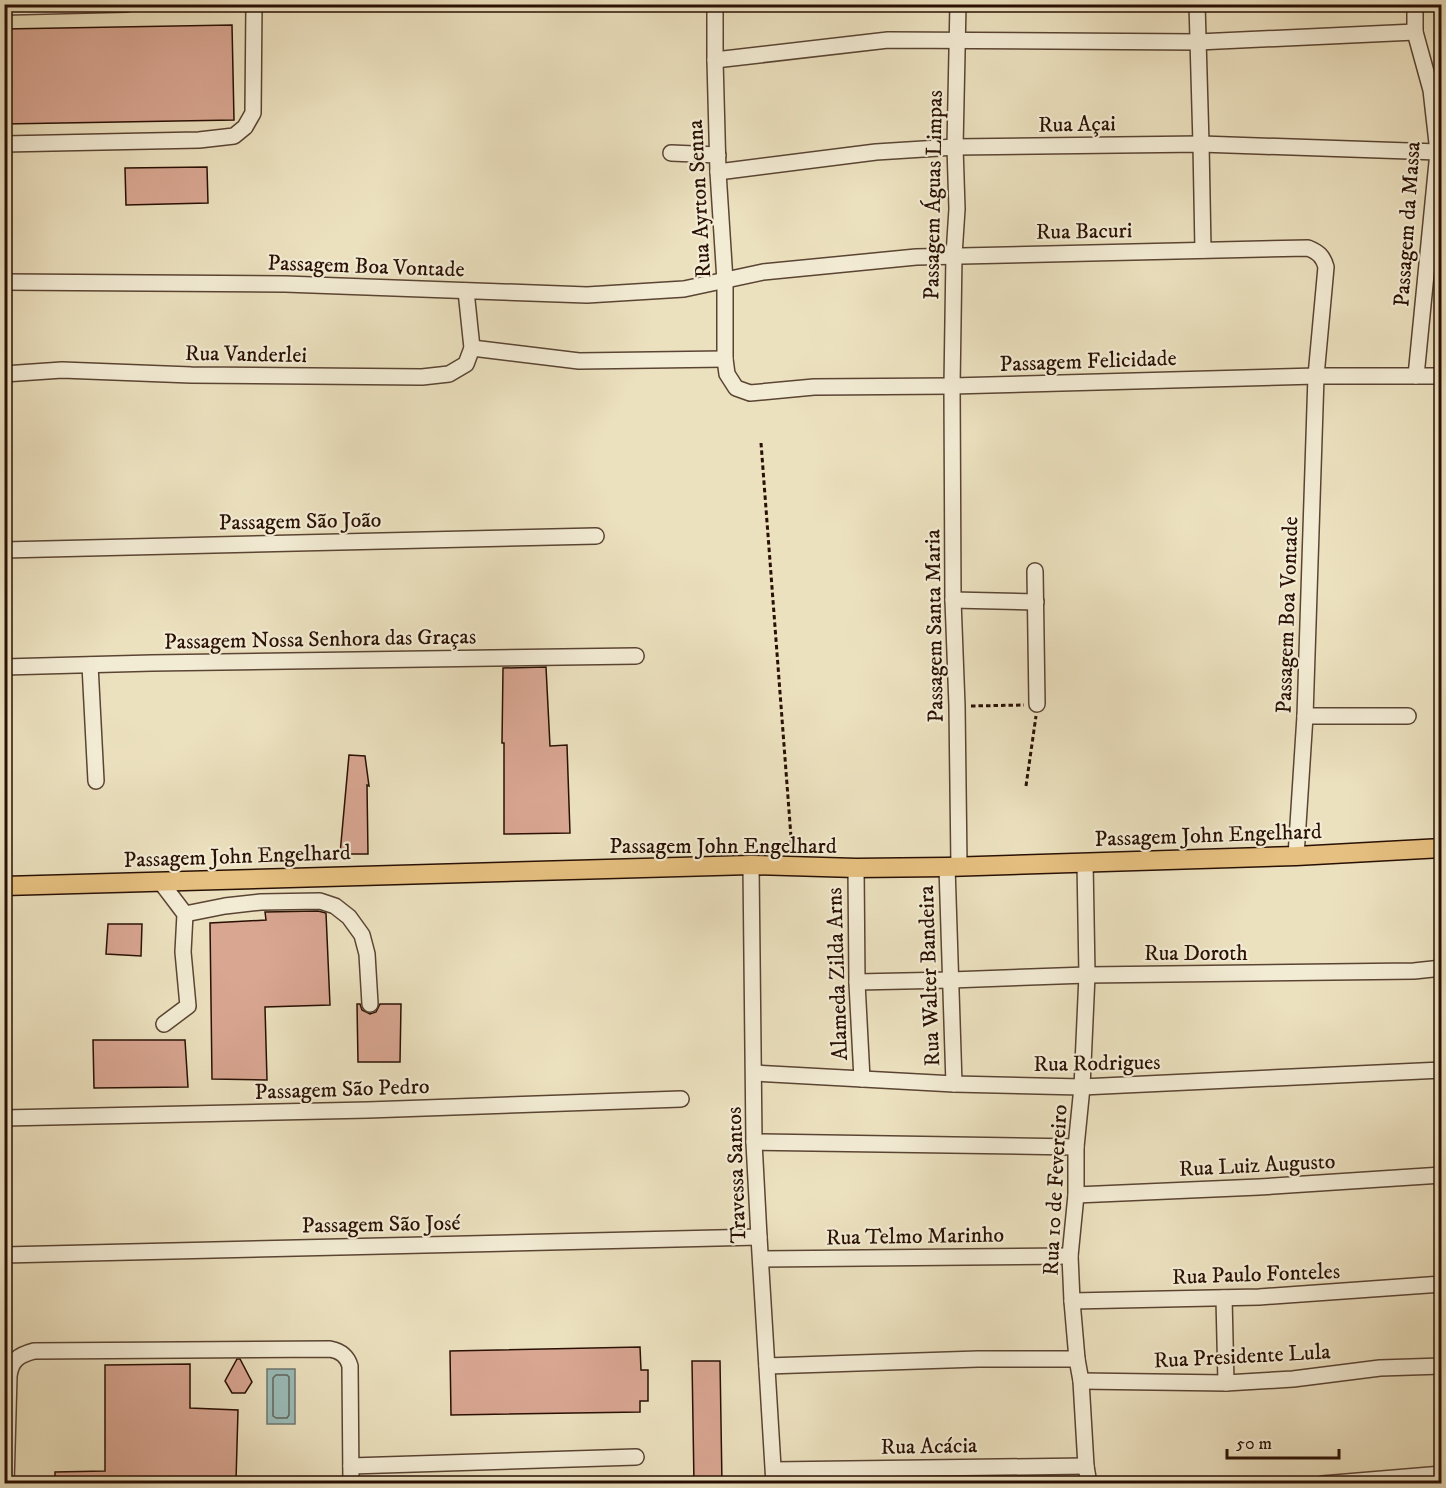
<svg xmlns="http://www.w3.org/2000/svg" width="1446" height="1488" viewBox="0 0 1446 1488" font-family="'IM FELL DW Pica',serif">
<rect width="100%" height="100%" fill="#ece1bf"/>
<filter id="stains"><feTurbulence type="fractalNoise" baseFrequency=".00333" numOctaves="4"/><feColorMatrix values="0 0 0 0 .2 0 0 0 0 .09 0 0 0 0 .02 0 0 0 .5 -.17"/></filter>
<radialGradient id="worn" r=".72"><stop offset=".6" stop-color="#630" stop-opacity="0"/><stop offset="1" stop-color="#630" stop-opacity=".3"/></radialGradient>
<rect fill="#9abcb9" stroke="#6d7771" stroke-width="1.5" x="267" y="1369" width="28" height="55"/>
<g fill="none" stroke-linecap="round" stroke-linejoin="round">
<polygon stroke="#62665e" stroke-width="1.5" points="276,1375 287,1375 289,1377 289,1415 287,1418 276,1418 273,1416 273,1378"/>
</g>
<g fill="#d9a692" stroke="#291004" stroke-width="1.5">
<polygon points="232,25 234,120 4,124 4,29"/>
<polygon points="207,167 208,203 126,205 125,168"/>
<polygon points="546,667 550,746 567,745 570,833 504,834 504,743 502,743 503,668"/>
<polygon points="349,755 365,756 369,786 367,785 368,854 340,854"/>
<polygon points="318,911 326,913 330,1005 265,1007 267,1080 212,1079 210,923 266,920 265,912"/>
<polygon points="108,924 142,924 141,956 106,954"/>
<polygon points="357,1004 360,1004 362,1010 370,1014 376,1012 380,1004 401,1004 400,1062 358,1062"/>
<polygon points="93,1040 185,1040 188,1087 94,1088"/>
<polygon points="640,1347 641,1370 648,1370 648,1401 640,1401 640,1412 451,1415 450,1351"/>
<polygon points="237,1359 240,1359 252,1382 245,1393 232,1393 225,1381"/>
<polygon points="692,1361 720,1361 722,1484 694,1484"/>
<polygon points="190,1364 190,1408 238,1410 236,1481 190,1480 190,1484 55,1484 55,1472 105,1471 105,1365"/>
</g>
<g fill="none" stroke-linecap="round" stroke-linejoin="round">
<g stroke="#5a4433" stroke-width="18">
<g id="minor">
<polyline points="715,4 715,60 718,172 725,281 725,359 727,374 736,388 750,393 814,387 952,386 1316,376 1442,376"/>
<polyline points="958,4 955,147 957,209 954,255 952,386 953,600 957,706 959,866"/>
<polyline points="1197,4 1201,144 1203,250"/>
<polyline points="1415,4 1415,32 1431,90 1438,152 1416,376"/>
<polyline points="4,7 127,4"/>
<polyline points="715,60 888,40 1198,42 1415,32"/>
<polyline points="4,144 199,140 234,136 245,127 253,113 254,4"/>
<polyline points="671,153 718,155"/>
<polyline points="718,172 876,152 955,147 1201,144 1438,152"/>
<path d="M4,282L285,284L587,295L684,289L763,272L916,257L1308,248C1318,252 1323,256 1326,267L1316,376L1305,716L1296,856"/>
<polyline points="472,348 579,361 725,359"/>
<polyline points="4,374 62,370 191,375 422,377 449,374 466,364 472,348 466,291"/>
<polyline points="4,550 596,536"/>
<polyline points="1035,571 1037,704"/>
<polyline points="953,600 1036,602"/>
<polyline points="90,665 96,781"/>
<polyline points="4,667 152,663 636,656"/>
<polyline points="1305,716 1408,716"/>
<polyline points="1085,862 1087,975 1082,1087 1076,1147 1076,1195 1070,1256 1072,1301 1077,1359 1081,1381 1086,1466 1089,1484"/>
<polyline points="751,865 754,1142 759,1237 774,1484"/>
<polyline points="947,867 954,1084"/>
<polyline points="856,868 857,983 862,1079"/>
<polyline points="160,881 185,914 183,952 188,1006 164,1024"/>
<polyline points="185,914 225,906 261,902 320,901 335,906 349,917 362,935 367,954 370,1004"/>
<polyline points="857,982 951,980 1087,975 1414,971 1442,968"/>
<polyline points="754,1073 954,1084 1082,1087 1442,1070"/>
<polyline points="4,1118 368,1110 681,1099"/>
<polyline points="754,1142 1076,1147"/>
<polyline points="1076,1195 1259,1187 1442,1175"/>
<polyline points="4,1255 759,1237"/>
<polyline points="761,1259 1070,1256"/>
<polyline points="1224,1298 1226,1383"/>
<polyline points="1072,1301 1259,1297 1442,1284"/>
<polyline points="767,1366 978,1359 1077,1359"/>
<polyline points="1081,1381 1226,1383 1293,1379 1380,1368 1442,1366"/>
<polyline points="351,1466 636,1457"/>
<polyline points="774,1470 1086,1466"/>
<path d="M6,1484L9,1376C11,1360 19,1355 34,1351L330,1349C340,1351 347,1355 350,1366L351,1484"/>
<polyline points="1322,1484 1442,1474"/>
</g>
</g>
<g stroke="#291004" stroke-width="21">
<polyline id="major" points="4,886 751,865 856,868 947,867 1296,856 1442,848"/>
</g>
<g stroke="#291004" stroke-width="3" stroke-dasharray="4.5 3" stroke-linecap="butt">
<polyline points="761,443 792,850"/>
<polyline points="971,706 1024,705"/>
<polyline points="1026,786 1036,716"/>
</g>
<use href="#minor" stroke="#f3ecd5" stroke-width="15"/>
<use href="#major" stroke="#e6c080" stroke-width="18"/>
</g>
<g text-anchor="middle" stroke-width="4.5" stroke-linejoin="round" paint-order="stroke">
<g font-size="22" fill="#291004" stroke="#f3ecd5">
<text transform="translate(1077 123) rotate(-1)" y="8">Rua Açai</text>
<text transform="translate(932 195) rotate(-89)" y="8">Passagem Águas Limpas</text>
<text transform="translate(698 199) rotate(-93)" y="8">Rua Ayrton Senna</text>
<text transform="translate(1406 224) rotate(-86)" y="8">Passagem da Massa</text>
<text transform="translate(1084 230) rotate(-1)" y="8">Rua Bacuri</text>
<text transform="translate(366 265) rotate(2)" y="8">Passagem Boa Vontade</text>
<text transform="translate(246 353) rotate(1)" y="8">Rua Vanderlei</text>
<text transform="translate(1088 360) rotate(-2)" y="8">Passagem Felicidade</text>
<text transform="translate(300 520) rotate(-1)" y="8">Passagem São João</text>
<text transform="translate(1286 615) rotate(-88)" y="8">Passagem Boa Vontade</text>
<text transform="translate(933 626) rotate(-91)" y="8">Passagem Santa Maria</text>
<text transform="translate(320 638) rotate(-1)" y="8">Passagem Nossa Senhora das Graças</text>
<text transform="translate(1208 834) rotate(-2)" y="8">Passagem John Engelhard</text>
<text x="723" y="853">Passagem John Engelhard</text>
<text transform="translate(237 855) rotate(-2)" y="8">Passagem John Engelhard</text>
<text x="1196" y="960">Rua Doroth</text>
<text transform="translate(836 974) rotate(-92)" y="8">Alameda Zilda Arns</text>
<text transform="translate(928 976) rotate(-92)" y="8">Rua Walter Bandeira</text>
<text transform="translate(1097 1062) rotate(-1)" y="8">Rua Rodrigues</text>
<text transform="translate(342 1088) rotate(-2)" y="8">Passagem São Pedro</text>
<text transform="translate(1257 1164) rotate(-3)" y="8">Rua Luiz Augusto</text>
<text transform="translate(735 1175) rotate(-92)" y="8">Travessa Santos</text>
<text transform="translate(1054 1190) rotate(-87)" y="8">Rua 10 de Fevereiro</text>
<text transform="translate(381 1223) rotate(-1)" y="8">Passagem São José</text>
<text transform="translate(915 1235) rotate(-1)" y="8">Rua Telmo Marinho</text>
<text transform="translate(1256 1273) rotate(-2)" y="8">Rua Paulo Fonteles</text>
<text transform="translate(1242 1355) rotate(-3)" y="8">Rua Presidente Lula</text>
<text transform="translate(929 1445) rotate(-1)" y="8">Rua Acácia</text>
</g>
</g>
<rect width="1446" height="1488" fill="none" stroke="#ece1bf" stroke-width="24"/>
<rect x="6" y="6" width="1434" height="1476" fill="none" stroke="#291004" stroke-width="3"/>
<rect x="12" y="12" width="1422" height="1464" fill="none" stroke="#291004" stroke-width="1.5"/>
<path d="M1227 1449v9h112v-9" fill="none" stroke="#291004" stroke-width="3"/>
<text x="1236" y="1449" font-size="18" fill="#291004" stroke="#f3ecd5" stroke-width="4.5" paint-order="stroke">50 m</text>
<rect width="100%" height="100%" filter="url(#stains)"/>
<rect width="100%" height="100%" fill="url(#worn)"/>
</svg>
